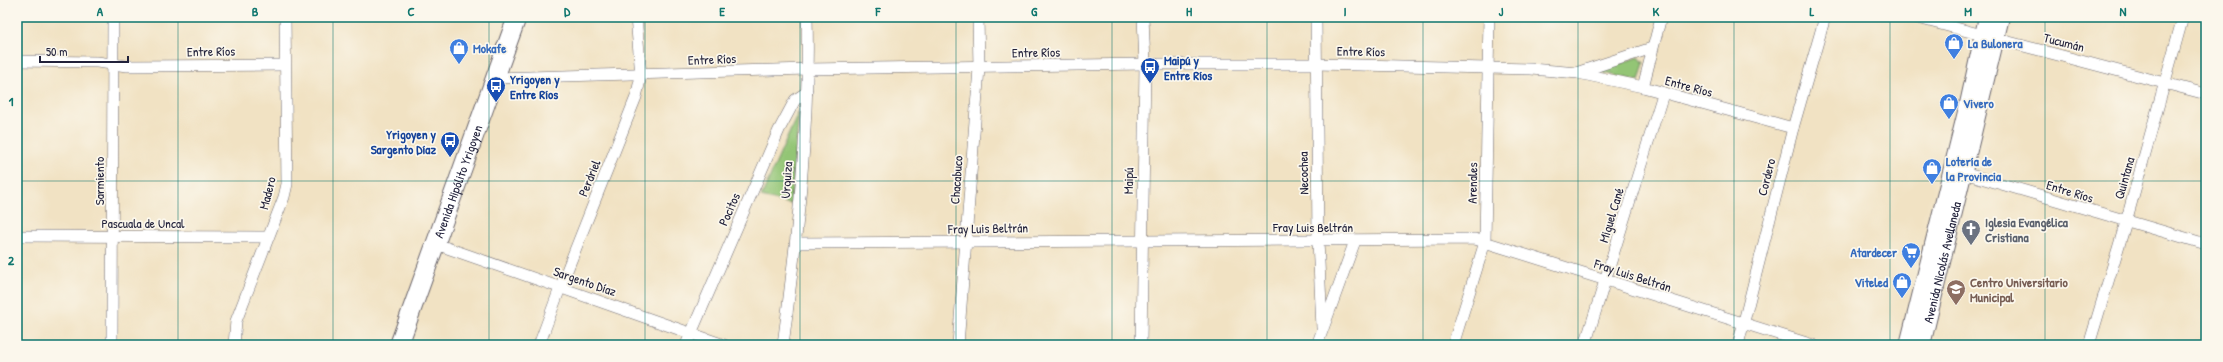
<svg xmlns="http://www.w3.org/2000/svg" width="2223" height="362" viewBox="0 0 2223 362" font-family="'Patrick Hand',sans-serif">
<rect width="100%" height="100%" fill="#fbf7ec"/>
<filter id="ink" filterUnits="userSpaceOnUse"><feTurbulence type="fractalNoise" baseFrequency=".025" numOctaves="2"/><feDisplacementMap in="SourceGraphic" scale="8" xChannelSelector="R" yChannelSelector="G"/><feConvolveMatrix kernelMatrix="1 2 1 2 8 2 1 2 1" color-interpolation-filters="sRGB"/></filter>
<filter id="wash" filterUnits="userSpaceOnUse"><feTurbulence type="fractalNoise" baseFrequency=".012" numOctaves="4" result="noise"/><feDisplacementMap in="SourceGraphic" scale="16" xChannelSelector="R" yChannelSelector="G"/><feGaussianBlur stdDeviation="0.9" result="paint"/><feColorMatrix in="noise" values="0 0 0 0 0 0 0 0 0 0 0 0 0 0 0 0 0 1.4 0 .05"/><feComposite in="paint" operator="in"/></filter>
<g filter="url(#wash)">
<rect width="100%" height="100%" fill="#f1e2c3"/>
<g fill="#93c575" stroke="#5a7458">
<polygon points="1639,57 1644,63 1639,81 1604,73 1603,69"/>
<polygon points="799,111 791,204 761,197"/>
</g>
</g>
<g filter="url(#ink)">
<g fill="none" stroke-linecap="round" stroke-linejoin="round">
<g stroke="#6a656b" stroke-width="12">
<g id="street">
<polyline points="1316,17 1318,240 1322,328"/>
<polyline points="1914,17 2206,94"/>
<polyline points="17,61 97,62 127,66 285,65"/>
<polyline points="1579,72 1652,48"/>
<polyline points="495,78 808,69 1145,64 1316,64 1531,69 1578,73 1643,87 1793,128"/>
<polyline points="1643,87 1661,17"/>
<polyline points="1957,171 2206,244"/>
<polyline points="17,236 268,237"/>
<polyline points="796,243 1475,239 1813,345"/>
<polyline points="436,244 724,345"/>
<polyline points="112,345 113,17"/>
<polyline points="234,345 236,321 284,197 287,184 285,17"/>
<polyline points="539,345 560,288 636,97 641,76 636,17"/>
<polyline points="686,345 779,130 795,100 807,92"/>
<path d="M783,345C797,237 810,126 807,17"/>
<polyline points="958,345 979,68 978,17"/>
<polyline points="1141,345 1145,64 1143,17"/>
<polyline points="1317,345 1355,241"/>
<polyline points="1453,345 1485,242 1489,17"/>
<polyline points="1585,345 1663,94"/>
<polyline points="1738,345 1793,128 1825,17"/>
<polyline points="2089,345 2126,222 2183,17"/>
</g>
</g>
<g stroke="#6a656b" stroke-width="18">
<g id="secondary">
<polyline points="1908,345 1968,104 1987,17"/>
<path id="s1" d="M1922,345L2001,17"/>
</g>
</g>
<g stroke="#6a656b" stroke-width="20">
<g id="primary">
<path id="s2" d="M399,345L517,17"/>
</g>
</g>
<use href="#street" stroke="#fff" stroke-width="11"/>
<use href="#secondary" stroke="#fff" stroke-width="16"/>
<use href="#primary" stroke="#fff" stroke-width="18"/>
</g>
</g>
<path fill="none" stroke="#0f766e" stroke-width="1" stroke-opacity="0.55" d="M178,17V345M333,17V345M489,17V345M645,17V345M800,17V345M956,17V345M1112,17V345M1267,17V345M1423,17V345M1578,17V345M1734,17V345M1890,17V345M2045,17V345M17,181H2206"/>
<defs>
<g id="shop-pin" transform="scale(1)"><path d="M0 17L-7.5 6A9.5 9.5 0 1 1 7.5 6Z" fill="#3f7fe0" stroke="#fbf7ec"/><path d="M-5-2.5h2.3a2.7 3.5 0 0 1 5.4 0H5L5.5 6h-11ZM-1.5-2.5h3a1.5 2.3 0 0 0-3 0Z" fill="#fff"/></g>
<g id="bus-pin" transform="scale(1)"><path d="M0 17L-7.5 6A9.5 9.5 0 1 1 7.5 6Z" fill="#1a4fb4" stroke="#fbf7ec"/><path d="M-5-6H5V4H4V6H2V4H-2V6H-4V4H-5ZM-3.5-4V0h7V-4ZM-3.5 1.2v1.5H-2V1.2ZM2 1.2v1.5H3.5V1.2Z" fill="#fff"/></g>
<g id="church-pin" transform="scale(1)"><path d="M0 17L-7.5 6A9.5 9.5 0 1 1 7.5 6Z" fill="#6b7280" stroke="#fbf7ec"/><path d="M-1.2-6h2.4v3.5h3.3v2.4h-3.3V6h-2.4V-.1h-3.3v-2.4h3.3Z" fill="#fff"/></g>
<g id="supermarket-pin" transform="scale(1)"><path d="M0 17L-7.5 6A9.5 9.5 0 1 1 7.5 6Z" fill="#3f7fe0" stroke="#fbf7ec"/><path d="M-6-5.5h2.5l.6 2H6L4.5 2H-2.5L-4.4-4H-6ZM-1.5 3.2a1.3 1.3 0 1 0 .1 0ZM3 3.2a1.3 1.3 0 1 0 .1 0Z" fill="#fff"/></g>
<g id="university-pin" transform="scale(1)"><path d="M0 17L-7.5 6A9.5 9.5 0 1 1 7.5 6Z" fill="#8d6e63" stroke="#fbf7ec"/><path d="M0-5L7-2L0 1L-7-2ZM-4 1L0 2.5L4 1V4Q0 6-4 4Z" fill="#fff"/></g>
</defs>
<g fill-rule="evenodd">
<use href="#shop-pin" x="1954" y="43"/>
<use href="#shop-pin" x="459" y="48"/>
<use href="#bus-pin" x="1150" y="67"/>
<use href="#bus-pin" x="496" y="86"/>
<use href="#shop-pin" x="1949" y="103"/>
<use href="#bus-pin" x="450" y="141"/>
<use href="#shop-pin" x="1932" y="168"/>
<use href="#church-pin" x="1971" y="229"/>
<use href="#supermarket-pin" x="1911" y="252"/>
<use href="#shop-pin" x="1902" y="282"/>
<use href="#university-pin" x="1956" y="289"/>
</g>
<g text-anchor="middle" stroke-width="3.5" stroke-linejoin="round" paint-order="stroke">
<g font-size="13" fill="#22223b" stroke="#fbf7ec">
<text transform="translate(2064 42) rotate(14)" y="5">Tucumán</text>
<text transform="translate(211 51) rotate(-1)" y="5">Entre Ríos</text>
<text transform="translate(1361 51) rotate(1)" y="5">Entre Ríos</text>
<text transform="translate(1036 52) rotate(-1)" y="5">Entre Ríos</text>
<text transform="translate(712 59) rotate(-2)" y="5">Entre Ríos</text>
<text transform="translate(1689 86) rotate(15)" y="5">Entre Ríos</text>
<text transform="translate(1303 173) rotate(-91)" y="5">Necochea</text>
<text transform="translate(1766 177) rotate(-76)" y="5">Cordero</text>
<text transform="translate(589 178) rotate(-68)" y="5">Perdriel</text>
<text transform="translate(2124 178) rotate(-74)" y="5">Quintana</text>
<text transform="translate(786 180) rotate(-86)" y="5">Urquiza</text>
<text transform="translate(956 180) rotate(-86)" y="5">Chacabuco</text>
<text transform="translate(99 181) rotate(-90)" y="5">Sarmiento</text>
<text dy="5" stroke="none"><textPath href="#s2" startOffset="174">Avenida Hipólito Yrigoyen</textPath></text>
<text transform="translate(1128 181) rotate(-89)" y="5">Maipú</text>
<text transform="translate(1472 183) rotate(-89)" y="5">Arenales</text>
<text transform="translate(2070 191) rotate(17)" y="5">Entre Ríos</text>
<text transform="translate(267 193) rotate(-76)" y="5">Madero</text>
<text transform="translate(729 209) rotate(-66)" y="5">Pocitos</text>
<text transform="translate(1611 215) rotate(-73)" y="5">Miguel Cané</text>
<text x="143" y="228">Pascuala de Uncal</text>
<text x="1313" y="232">Fray Luis Beltrán</text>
<text transform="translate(988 228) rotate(-1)" y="5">Fray Luis Beltrán</text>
<text dy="5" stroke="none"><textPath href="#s1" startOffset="85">Avenida Nicolás Avellaneda</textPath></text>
<text transform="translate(1633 275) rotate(18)" y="5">Fray Luis Beltrán</text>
<text transform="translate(585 281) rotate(19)" y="5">Sargento Díaz</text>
</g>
<g font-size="13" font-weight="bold" fill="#366cbe" stroke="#fbf7ec" text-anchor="start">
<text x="1968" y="48">La Bulonera</text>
<text x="473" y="53">Mokafe</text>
<text x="1963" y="108">Vivero</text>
<text x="1946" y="166">Lotería de<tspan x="1946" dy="15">la Provincia</tspan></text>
<text x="1897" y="257" text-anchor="end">Atardecer</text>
<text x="1888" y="287" text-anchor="end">Viteled</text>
</g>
<g font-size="13" font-weight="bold" fill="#164399" stroke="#fbf7ec" text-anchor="start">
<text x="1164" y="65">Maipú y<tspan x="1164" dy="15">Entre Ríos</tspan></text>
<text x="510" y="84">Yrigoyen y<tspan x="510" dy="15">Entre Ríos</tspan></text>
<text x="436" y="139" text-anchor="end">Yrigoyen y<tspan x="436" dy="15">Sargento Díaz</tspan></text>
</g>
<g font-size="13" font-weight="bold" fill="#5b616d" stroke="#fbf7ec" text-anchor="start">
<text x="1985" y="227">Iglesia Evangélica<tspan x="1985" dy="15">Cristiana</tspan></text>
</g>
<g font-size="13" font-weight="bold" fill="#785e54" stroke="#fbf7ec" text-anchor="start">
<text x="1970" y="287">Centro Universitario<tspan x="1970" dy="15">Municipal</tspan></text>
</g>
</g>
<rect width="2223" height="362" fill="none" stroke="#fbf7ec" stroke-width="44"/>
<path d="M40 56v6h88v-6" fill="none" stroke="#22223b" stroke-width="2"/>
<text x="46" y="56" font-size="12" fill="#22223b" stroke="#fbf7ec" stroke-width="3" paint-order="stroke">50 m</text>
<rect x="22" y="22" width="2179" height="318" fill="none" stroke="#0f766e" stroke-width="1.5"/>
<g font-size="13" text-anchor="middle" font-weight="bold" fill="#0f766e">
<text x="100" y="16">A</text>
<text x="255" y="16">B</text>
<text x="411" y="16">C</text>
<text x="567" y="16">D</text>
<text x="722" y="16">E</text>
<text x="878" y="16">F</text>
<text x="1034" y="16">G</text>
<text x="1189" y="16">H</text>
<text x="1345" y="16">I</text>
<text x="1501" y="16">J</text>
<text x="1656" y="16">K</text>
<text x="1812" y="16">L</text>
<text x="1968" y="16">M</text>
<text x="2123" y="16">N</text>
<text x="11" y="106">1</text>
<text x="11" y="265">2</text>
</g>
</svg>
